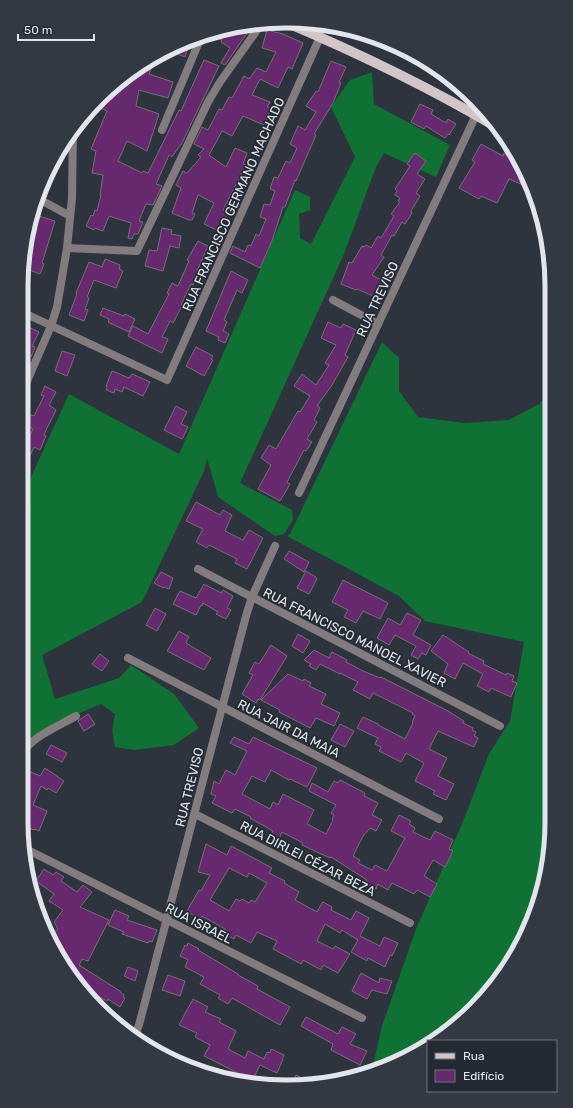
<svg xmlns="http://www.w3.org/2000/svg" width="573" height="1108" viewBox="0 0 573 1108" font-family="Rubik,sans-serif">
<rect width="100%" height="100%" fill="#2d343d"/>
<g fill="#0f7133">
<polygon points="372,72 374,104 450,145 436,177 384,153 376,167 344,254 240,483 292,510 293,520 284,534 275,536 218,497 207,458 204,471 142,602 42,655 55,699 119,678 131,665 174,694 199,728 174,745 134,750 115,747 112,730 115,714 101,704 75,715 21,751 21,499 69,394 179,454 295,190 310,197 310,210 299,214 300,238 311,244 355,157 331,107 350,80"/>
<polygon points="382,342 399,358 399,391 418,417 465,423 509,420 539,404 550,392 551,839 543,890 525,939 474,1009 435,1041 428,1041 428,1045 388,1067 372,1070 382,1026 416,929 462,824 489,754 510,721 524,642 425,621 399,596 287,536 290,534"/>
</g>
<g fill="#67296e" stroke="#776e78" fill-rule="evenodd">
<polygon points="254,23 225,65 221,63 230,48 221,42 222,40 207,34"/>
<polygon points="267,30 283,34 303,43 292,69 288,67 278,88 260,79 252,95 270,102 267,107 271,109 264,125 243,116 232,136 222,131 209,155 226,167 235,148 247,153 243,164 246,165 223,210 228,213 219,231 204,224 214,203 198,195 192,213 195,214 192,220 189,220 172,213 181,188 176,185 183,171 187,173 201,157 198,155 204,149 194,144 202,127 208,130 219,109 222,110 229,97 232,98 244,76 249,79 257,68 266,72 276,52 262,48"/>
<polygon points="190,40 185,57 167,50 181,44"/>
<polygon points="155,56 149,74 173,82 168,98 139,90 136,106 159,114 147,151 127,141 118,161 142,173 143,171 148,173 179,110 181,111 204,60 219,66 181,145 180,145 172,157 169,155 156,184 162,186 153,205 146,204 139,221 143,222 138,234 134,234 132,239 128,238 131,223 109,216 103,231 95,228 94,230 86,226 91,215 93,216 95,210 97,211 101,195 100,195 103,175 92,173 96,151 91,149 107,111 94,105 112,87"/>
<polygon points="331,61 346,67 339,82 341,83 333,103 314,134 316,135 296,181 295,180 285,207 283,207 272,241 260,268 230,253 233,246 245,252 248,245 251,246 256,234 259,236 266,219 260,217 264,204 270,205 275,191 270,189 274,177 278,178 286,161 290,163 297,148 290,144 298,126 305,130 316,112 306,106 316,91 318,92"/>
<polygon points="420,104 433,110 431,114 446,123 448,119 456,124 449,135 448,134 445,138 426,126 424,129 411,122"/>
<polygon points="481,144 503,156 504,153 519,162 530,182 528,187 509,179 497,203 481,196 479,199 459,188 475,162 472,160"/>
<polygon points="415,153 426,161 417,174 425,179 416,193 420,196 411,211 412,213 405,224 402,222 394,236 392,235 381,255 384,257 372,275 383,281 375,297 357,289 356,290 341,284 349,262 352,263 362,246 364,247 366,245 371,248 378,236 381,238 394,216 391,214 400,202 398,201 400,198 395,195 397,191 395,189 410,166 407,164"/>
<polygon points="32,214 55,221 42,263 44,264 40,274 22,267"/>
<polygon points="162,228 172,230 171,234 181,236 179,248 170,246 163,271 145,266 149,250 157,251"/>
<polygon points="198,241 208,246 197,271 199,272 193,285 191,284 181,305 182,306 173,323 170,321 162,337 168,339 162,353 128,336 133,326 148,334 169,294 167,293 172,283 178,286 189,261 187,260"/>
<polygon points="105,259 120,265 119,269 123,271 116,288 94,280 87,297 89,298 85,309 88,310 84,321 69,315 77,294 76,293 89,262 102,267"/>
<polygon points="231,271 248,280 242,293 237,290 224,320 227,322 223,331 229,334 225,343 218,340 219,337 206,331"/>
<polygon points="103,308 124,316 125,314 135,319 129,332 108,322 109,319 100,315"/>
<polygon points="328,322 341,328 343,324 356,330 345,355 348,357 332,385 317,406 320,408 314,420 317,422 307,439 312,442 306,451 304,450 287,482 290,484 280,501 258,489 271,465 261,458 269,445 276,449 298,411 300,412 310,396 294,386 302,374 316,385 329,365 325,363 336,345 321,338"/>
<polygon points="22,324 39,332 32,346 35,347 31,357 21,352"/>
<polygon points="196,347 213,356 211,359 213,360 204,376 186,366"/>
<polygon points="62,351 75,355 67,376 55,371"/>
<polygon points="112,371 129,378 132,374 150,382 143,396 124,387 122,392 115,389 114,393 106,390 107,387 106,386"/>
<polygon points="45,386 56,392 49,405 56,410 47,428 44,435 46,436 40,450 34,447 28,460 21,457 21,442 26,444 33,429 24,425 29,414 34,416 44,396 41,395"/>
<polygon points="176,406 187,412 181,424 188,427 182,439 164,430"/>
<polygon points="196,502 220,515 223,510 232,515 225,531 243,540 249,530 263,538 247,569 235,563 237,559 209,545 207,548 196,542 203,529 186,521"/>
<polygon points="289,551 309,562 304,572 284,559"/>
<polygon points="306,571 316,577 316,578 317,579 309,594 297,588"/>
<polygon points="161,572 173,578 169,589 164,587 163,588 154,583"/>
<polygon points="343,580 388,603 380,619 363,611 356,623 344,617 348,610 332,602"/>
<polygon points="204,584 221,593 223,590 233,596 227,608 231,610 226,619 216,614 218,612 203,603 202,606 201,605 196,615 173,604 180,591 196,598"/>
<polygon points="155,608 166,614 157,631 146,625"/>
<polygon points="407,613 421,620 413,635 431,645 426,655 422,653 418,659 411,655 416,646 395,635 389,645 377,638 388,618 400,625"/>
<polygon points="179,631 189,637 186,643 211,658 204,670 167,651"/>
<polygon points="298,634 310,641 303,653 292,646"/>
<polygon points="443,635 469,652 468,653 484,661 483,664 506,675 507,673 514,676 512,681 517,683 511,697 491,688 489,692 477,686 483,674 463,663 455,679 444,673 448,664 431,651"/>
<polygon points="271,645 287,656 260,700 258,699 256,703 242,694 253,675 249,673 255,662 259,664"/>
<polygon points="314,650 329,658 332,652 347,660 346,662 363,671 380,678 381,677 448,711 464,721 463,723 473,728 472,730 476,732 474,736 478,738 474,747 438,731 429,749 447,758 438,776 454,784 446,800 433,794 435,791 415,781 424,763 406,753 401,762 379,751 381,747 375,744 378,738 357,728 363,717 378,724 378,725 405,739 413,723 412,722 415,716 412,714 413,713 373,693 370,699 353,690 358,682 340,673 340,674 320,664 316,670 309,666 311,664 304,660"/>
<polygon points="100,654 109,661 102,671 92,664"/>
<polygon points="288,674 303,681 304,679 311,683 309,686 326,694 321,704 340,713 334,726 316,718 310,728 279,712 280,710 261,700"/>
<polygon points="88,714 95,724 84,731 78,721"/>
<polygon points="340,724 354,731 345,747 331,740"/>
<polygon points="234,737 249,744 253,737 317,768 307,787 290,779 289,780 271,770 265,782 252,776 242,794 270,809 273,802 278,805 283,794 314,810 307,824 326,834 333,820 332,819 334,815 331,813 336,805 309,791 312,783 328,792 334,781 338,783 340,780 365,793 364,796 378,803 372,815 382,820 376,831 370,828 363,836 353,856 360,860 358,863 372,870 375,865 387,871 405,838 391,831 399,815 411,821 409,824 415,828 413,832 430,840 435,831 453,840 449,849 453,851 445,867 433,860 424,876 437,884 430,897 417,890 414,894 392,883 388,890 378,884 376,889 365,884 367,880 331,857 330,858 302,845 303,843 282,832 279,839 271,835 273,831 250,818 251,817 235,809 232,813 212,803 216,796 211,794 214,781 219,784 226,770 235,775 247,751 230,743"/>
<polygon points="51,745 67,753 62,762 46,754"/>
<polygon points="45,768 64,781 56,793 48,788 47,790 41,786 33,805 47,811 39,831 35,829 34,830 22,825 21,779 23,781 26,775 24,773 26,770 40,776"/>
<path d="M206,844L227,855L231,846L272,868L269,873L285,881L284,883L299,892L295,900L317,912L322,903L323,902L332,907L331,910L351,920L356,911L369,918L360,936L380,946L384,937L398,943L392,956L390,955L385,967L368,958L367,961L351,952L358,940L342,930L340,933L325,924L317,941L333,949L335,946L350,954L338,973L323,965L321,970L303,960L301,964L273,949L277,941L257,932L251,943L236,935L234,939L223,933L225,929L202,916L200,919L187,911L199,890L201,891L210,875L198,872ZM229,868L247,877L249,873L267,883L255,902L251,900L249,903L242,899L240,901L236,899L229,911L210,900Z"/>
<polygon points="44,869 53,875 56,872 64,877 61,881 77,892 83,885 92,892 80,907 109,920 88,961 82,959 79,965 120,991 120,992 124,995 123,997 125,998 120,1007 108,999 107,1001 92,993 76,983 50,935 58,929 54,922 63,910 49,901 54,894 36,881"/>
<polygon points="115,910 129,916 127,920 157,930 152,942 149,941 148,943 122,934 124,932 108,925"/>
<polygon points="188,943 199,949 198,950 238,974 238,975 258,986 257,989 290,1007 280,1025 232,998 228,1004 218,998 220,995 200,984 204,977 185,967 188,960 180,956 185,945 187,946"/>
<polygon points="128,967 138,971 135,981 124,976"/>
<polygon points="361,973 379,983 380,978 392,981 387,994 372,990 367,999 352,991"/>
<polygon points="168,975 185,981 180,996 162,990"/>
<polygon points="193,999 208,1007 205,1012 221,1019 219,1022 236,1031 228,1049 245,1058 248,1051 264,1059 267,1052 270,1053 271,1049 284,1055 282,1059 283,1059 277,1073 260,1065 252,1081 237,1074 238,1073 204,1056 210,1045 195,1037 197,1033 179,1025"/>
<polygon points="306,1017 338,1034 342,1027 356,1034 350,1044 367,1051 360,1065 331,1050 333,1044 301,1026"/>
<polygon points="296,1075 314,1084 304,1086 292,1085"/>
</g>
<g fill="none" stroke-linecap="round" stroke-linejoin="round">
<g stroke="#837c7e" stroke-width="8">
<polyline points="162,130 202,35"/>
<polyline points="37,198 70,216"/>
<polyline points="67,248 137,251 208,102 220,82 262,23"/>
<polyline points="333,300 378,324"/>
<polyline points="22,312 167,380 320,37"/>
<polyline points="21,395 51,326 57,307 67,248 72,198 73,129"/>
<polyline points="299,493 476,115"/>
<polyline points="198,569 500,726"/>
<polyline points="128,658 439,819"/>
<path d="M21,754C33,736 57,727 76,716"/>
<polyline points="195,814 410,923"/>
<polyline points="26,849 362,1018"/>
<polyline points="34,897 49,929"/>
<polyline points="134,1037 139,1025 246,616 252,597 275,546"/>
<polyline points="134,1037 173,1058"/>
</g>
<path stroke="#d2c5c8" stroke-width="10" d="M285,22C358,53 429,87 498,128"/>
</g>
<g text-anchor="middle" stroke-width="3.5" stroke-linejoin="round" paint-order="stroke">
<g font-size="13" fill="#e2e6ec" stroke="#232a33">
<text transform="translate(233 204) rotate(-66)" y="5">RUA FRANCISCO GERMANO MACHADO</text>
<text transform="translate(377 299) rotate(-65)" y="5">RUA TREVISO</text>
<text transform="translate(355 637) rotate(27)" y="5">RUA FRANCISCO MANOEL XAVIER</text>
<text transform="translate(289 728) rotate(27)" y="5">RUA JAIR DA MAIA</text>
<text transform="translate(189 787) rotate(-76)" y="5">RUA TREVISO</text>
<text transform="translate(308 858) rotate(27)" y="5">RUA DIRLEI CÉZAR BEZA</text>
<text transform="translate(199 923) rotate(27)" y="5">RUA ISRAEL</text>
</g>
</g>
<path d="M0 0H573V1108H0ZM286 28H287A258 258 0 0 1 545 286V822A258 258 0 0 1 287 1080H286A258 258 0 0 1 28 822V286A258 258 0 0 1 286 28Z" fill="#323942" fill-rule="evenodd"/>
<path fill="none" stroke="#e2e6ec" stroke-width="5" d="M286 28H287A258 258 0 0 1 545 286V822A258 258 0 0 1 287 1080H286A258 258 0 0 1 28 822V286A258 258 0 0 1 286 28Z"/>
<rect x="427" y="1040" width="130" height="52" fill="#232a33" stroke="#6f757d"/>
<rect x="435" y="1053" width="20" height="6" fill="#d2c5c8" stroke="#6f757d"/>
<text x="463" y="1060" font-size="12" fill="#e2e6ec">Rua</text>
<rect x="435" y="1070" width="20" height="12" fill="#67296e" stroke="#6f757d"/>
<text x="463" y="1080" font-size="12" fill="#e2e6ec">Edifício</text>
<path d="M18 34v6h76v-6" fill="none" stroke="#e2e6ec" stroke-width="2"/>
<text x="24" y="34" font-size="12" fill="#e2e6ec" stroke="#232a33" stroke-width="3" paint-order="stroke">50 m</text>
</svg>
